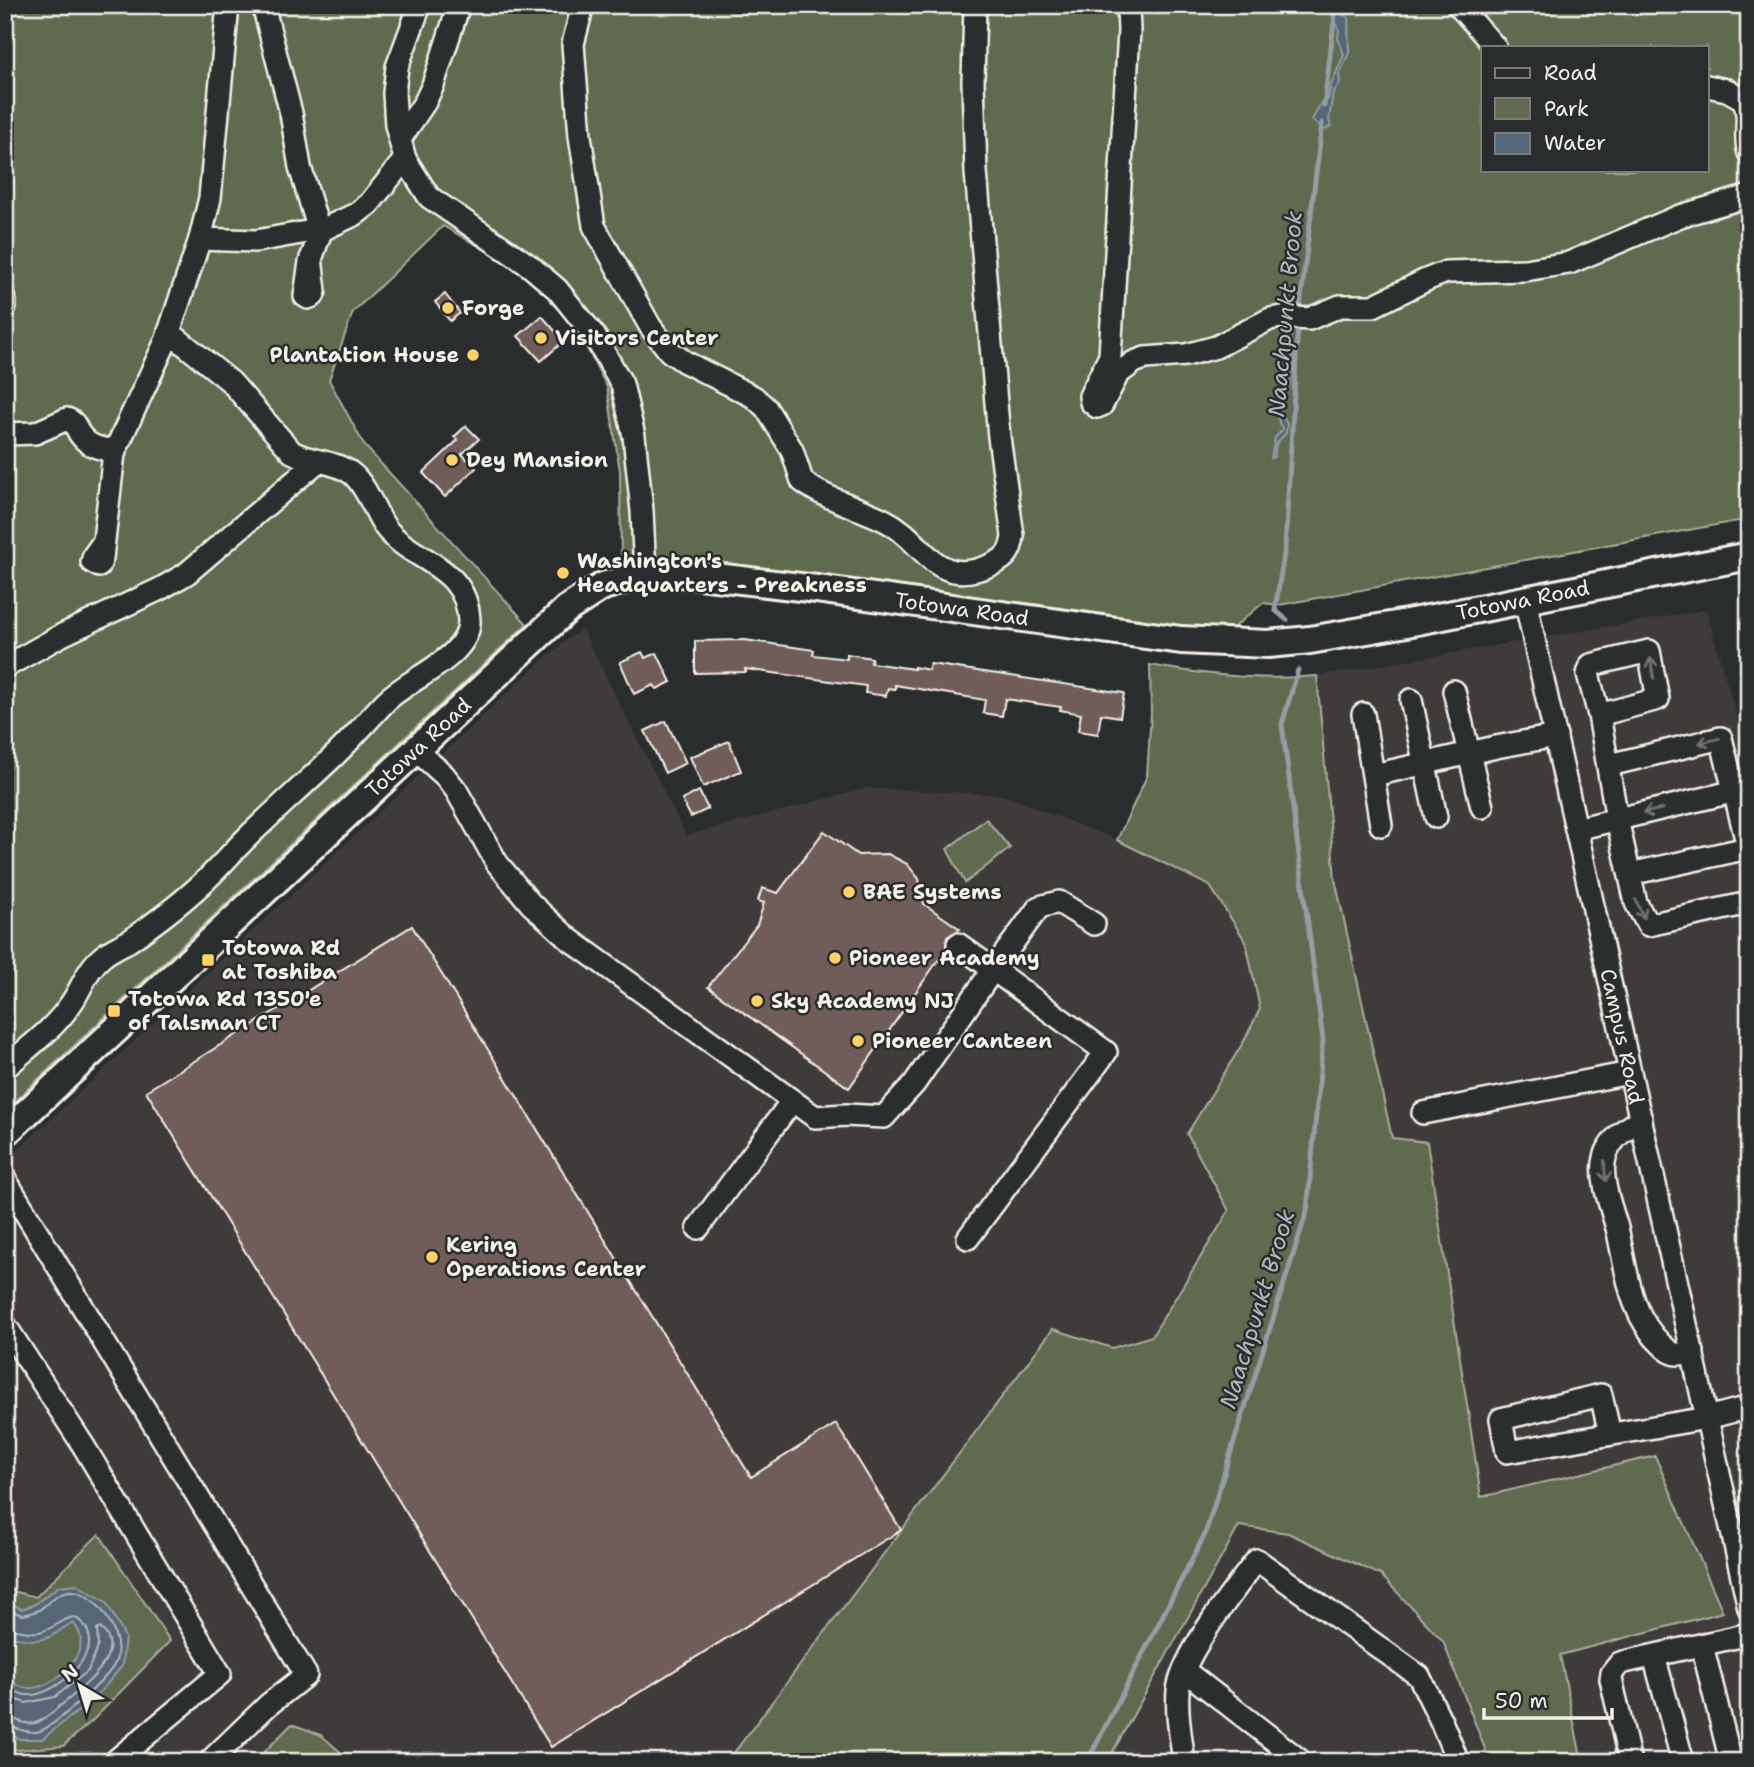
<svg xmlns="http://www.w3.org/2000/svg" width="1754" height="1767" viewBox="0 0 1754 1767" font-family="'Shantell Sans',sans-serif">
<rect width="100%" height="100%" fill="#2a2d2e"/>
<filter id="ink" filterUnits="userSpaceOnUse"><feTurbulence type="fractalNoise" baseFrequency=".0143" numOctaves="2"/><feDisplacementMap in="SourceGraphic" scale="14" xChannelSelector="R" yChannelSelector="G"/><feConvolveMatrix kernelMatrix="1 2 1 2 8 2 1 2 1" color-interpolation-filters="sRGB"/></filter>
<g filter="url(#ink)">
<polygon fill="#3f3b3b" points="1706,610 1749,760 1749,1762 5,1762 5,1162 548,655 582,629 686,836 868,788 1003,795 1117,840 1147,776 1151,713 1150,665 1187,672 1288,679 1317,676"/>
<g fill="#616a50" stroke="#aaae9c" stroke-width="2" fill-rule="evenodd">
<path d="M5,5H1749V519L1279,605L1263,603L1232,629L1187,626L680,557L621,562L620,471L607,387L580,335L551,299L508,263L443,226L353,312L329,380L364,445L527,624L5,1110ZM1483,47H1707V170H1483Z"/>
<path d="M1150,665C1204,675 1262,681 1317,676L1335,879L1392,1138L1427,1142L1481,1497L1655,1456L1723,1612L1560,1655L1582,1762H1490L1443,1641L1381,1575L1288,1533L1239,1526L1107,1762H727L1053,1329L1112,1348L1152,1336L1229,1211L1187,1134L1244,1041L1260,1009L1246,942L1210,886L1117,840L1147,776L1151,713Z"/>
<polygon points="986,819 1010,848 965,883 947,849"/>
<polygon points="99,1534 170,1641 93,1720 63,1746 18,1750 5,1746 5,1585 16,1592 36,1597"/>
<polygon points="292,1724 321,1735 352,1762 254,1762"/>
</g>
<g fill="#546677" stroke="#949ea4" stroke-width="2">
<polygon points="1330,5 1338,5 1341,13 1348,17 1349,53 1339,75 1340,83 1333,93 1329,120 1331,126 1325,130 1312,120 1322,101 1328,100 1331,85 1344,55 1338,38 1339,29 1331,13"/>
<polygon points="1293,321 1289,338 1293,355 1290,373 1290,384 1280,403 1280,411 1287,424 1286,433 1276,444 1274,457 1271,458 1275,438 1283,429 1279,423 1274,401 1288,383 1289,366 1285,339 1289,322"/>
<path d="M76,1584L106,1602L125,1637L122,1666L96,1697L42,1739H20L5,1732V1679C11,1682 19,1687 26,1688C53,1692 99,1649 73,1623C58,1629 53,1640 35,1640C25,1641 16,1635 5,1637V1601L22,1609L35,1604L59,1586Z"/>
</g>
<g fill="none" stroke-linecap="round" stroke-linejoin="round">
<g stroke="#b4b9bb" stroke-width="2">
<path d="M5,1609L23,1615C28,1614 34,1612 39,1610C50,1603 57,1591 71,1591C98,1591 128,1641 114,1665C106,1680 52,1729 37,1732C24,1733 16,1727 5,1726"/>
<path d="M5,1630C17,1628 27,1634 39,1632C53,1630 61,1619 74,1617C117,1640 59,1698 26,1695C19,1694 11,1689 5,1687"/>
<path d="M5,1696L26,1703L55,1697L88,1671L98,1646L97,1630L100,1628C131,1652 78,1692 60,1706C54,1711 45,1719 38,1722C26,1727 16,1718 5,1717"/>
</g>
<g stroke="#949ea4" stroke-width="5">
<polyline points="1324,106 1336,5"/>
<polyline points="1299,315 1322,123"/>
<polyline points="1287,620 1275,610 1285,547 1298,325"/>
<polyline points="1087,1762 1205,1534 1307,1211 1323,1040 1282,724 1298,670"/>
</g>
</g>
<g fill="#705d5a" stroke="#f4f1e8" stroke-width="2">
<polygon points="445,294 460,313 450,321 435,302"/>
<polygon points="542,316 564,341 541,361 518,336"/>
<polygon points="466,426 479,439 462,454 476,468 445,497 423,473 458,440 454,437"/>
<polygon points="745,640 814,650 813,655 847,659 847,654 872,658 871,663 914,669 914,667 929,670 930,664 1124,693 1120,717 1101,714 1098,734 1078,731 1081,714 1060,710 1061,707 1005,699 1002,716 983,713 985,700 895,685 895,689 888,688 886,696 865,693 866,686 745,669 746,672 695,673 695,641"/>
<polygon points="642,652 645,658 657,653 671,682 657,689 654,685 634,694 620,662"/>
<polygon points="666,721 686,763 665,773 645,731"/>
<polygon points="729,741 741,771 703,787 690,757"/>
<polygon points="699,791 708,809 691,817 682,800"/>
<polygon points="824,831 858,855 888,854 907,864 919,879 924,904 960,929 947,937 946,949 849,1088 708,987 757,925 764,903 758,901 762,888 778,893"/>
<polygon points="412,926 751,1477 836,1424 901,1530 551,1747 146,1091"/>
</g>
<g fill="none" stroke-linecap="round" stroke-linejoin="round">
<g stroke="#f4f1e8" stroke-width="26">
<g id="minor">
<polyline points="263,5 291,113 300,167 320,234 310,262 305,296 308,298 313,296 315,291 311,258"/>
<polyline points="420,5 397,67 394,93 396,125 405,159 429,197 530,266 557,289 594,335 622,384 634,436 642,511 645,574"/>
<path d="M583,5L573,44L580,136L594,226L650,326L669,351L685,362L754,397L766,408L792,450L802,481C826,500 859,507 886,521C926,541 934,591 993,564C1007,558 1011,551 1013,536L999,437L976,172L973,82L975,5"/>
<polyline points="1128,5 1129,31 1110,356 1090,396 1091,402 1097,407 1102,405 1118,374 1134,362 1145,358 1186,355 1216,347 1270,319 1282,317 1309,319 1340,306 1373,306 1426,280 1446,272 1525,270 1569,263 1680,216 1749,196"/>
<polyline points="1458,5 1495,47"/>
<path d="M1707,86L1727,90L1743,99C1752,117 1743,135 1749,153"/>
<polyline points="400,139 425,102 433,85 459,5"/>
<polyline points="200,239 256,241 324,229 356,214 369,204 405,159"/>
<polyline points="5,301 5,306"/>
<path d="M5,434L35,433L67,419C78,423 75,430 82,437C90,447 104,450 116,450"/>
<polyline points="104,541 94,555 92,562 99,566 102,558 114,453 166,341 200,239 210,198 228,5"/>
<path id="s1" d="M1525,599L1749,1608"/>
<polyline points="5,667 62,635 160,589 186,574 317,462"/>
<polyline points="1454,691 1482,807"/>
<polyline points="1411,700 1436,817"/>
<polyline points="1363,714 1381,825"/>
<polyline points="1599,715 1658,699 1649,651 1591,665 1588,674 1599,715 1617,819 1636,903 1648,925 1749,903"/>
<polyline points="416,750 444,775 456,790 497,863 531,904 569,939 815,1117 846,1115 884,1117 914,1084 992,971 1039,907 1059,902 1094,924"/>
<polyline points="1609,765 1721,738 1749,851"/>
<polyline points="1374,775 1496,747 1556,736"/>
<polyline points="1576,829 1736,791"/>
<polyline points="1630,874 1748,848"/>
<polyline points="958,944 1106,1052 968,1238"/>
<path d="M5,1068C27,1048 53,1030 70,1005C82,989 86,970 102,957C110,950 120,946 129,941C152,925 175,908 196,889C217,871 235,848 256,829C281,805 308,781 333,757C351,740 367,721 384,703C406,679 470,658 469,621C467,564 411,562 385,527C375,512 365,483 351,473C335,461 310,462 292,452L231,382L169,332"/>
<polyline points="1423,1113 1630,1073"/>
<path d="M1641,1119C1625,1128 1606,1143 1604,1163C1601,1185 1613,1211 1618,1232C1627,1273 1630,1316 1663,1346C1667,1349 1671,1354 1677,1354C1681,1355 1688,1352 1693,1352"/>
<polyline points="5,1179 306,1675 268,1705 209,1762"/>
<polyline points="698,1228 792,1101"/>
<polyline points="5,1325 83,1445 220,1674 114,1762"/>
<polyline points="1610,1434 1601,1395 1501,1419 1507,1452 1707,1418 1749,1407"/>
<polyline points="1702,1645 1731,1762"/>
<polyline points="1654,1656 1683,1762"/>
<polyline points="1185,1671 1302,1762"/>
<path d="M1184,1762C1181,1738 1176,1715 1178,1691C1181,1657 1235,1588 1257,1560L1419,1676L1441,1721L1458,1762"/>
<polyline points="1630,1762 1611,1679 1612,1673 1620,1663 1749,1634"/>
</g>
</g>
<g stroke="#f4f1e8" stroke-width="32">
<g id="major">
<path id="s2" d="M5,1133L567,609L603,586L645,574L682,573L817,589L1181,640L1268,644L1310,640L1407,623L1749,556"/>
</g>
</g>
<use href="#minor" stroke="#2a2d2e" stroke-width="21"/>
<use href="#major" stroke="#2a2d2e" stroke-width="26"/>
</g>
<defs><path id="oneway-shaft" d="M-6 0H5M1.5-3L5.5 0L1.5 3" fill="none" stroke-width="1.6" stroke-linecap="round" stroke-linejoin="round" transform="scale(1.75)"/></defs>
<g stroke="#71726f">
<use href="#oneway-shaft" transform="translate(1652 668) rotate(-100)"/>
<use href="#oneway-shaft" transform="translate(1709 741) rotate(166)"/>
<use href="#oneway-shaft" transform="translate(1653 811) rotate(167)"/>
<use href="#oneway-shaft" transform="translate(1640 909) rotate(65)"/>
<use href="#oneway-shaft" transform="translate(1605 1171) rotate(87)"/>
</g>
</g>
<g fill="#ffd166" stroke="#2a2d2e" stroke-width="2.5">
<circle cx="448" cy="308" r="7"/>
<circle cx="541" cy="338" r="7"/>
<circle cx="473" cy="355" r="7"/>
<circle cx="452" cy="460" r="7"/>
<circle cx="563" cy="573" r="7"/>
<circle cx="849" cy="892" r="7"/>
<circle cx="835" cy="958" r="7"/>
<rect x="201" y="953" width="14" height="14" rx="3.5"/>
<circle cx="757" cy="1001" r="7"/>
<rect x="107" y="1004" width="14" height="14" rx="3.5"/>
<circle cx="858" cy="1041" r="7"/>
<circle cx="432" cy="1257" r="7"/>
</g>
<g text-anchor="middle" stroke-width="5" stroke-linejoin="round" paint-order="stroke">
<g font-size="21" font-weight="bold" fill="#f4f1e8" stroke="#2a2d2e" text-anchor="start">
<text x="462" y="315">Forge</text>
<text x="555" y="345">Visitors Center</text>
<text x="459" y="362" text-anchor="end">Plantation House</text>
<text x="466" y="467">Dey Mansion</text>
<text x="577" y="568">Washington's<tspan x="577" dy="24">Headquarters - Preakness</tspan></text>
<text x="863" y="899">BAE Systems</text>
<text x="222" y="955">Totowa Rd<tspan x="222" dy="24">at Toshiba</tspan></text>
<text x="849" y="965">Pioneer Academy</text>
<text x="128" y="1006">Totowa Rd 1350'e<tspan x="128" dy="24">of Talsman CT</tspan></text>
<text x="771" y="1008">Sky Academy NJ</text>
<text x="872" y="1048">Pioneer Canteen</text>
<text x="446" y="1252">Kering<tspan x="446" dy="24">Operations Center</tspan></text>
</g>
<g font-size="21" fill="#f4f1e8" stroke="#2a2d2e">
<text dy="7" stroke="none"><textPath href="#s2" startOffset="1741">Totowa Road</textPath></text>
<text dy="7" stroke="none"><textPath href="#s2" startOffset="1174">Totowa Road</textPath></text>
<text dy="7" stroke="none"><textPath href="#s2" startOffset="565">Totowa Road</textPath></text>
<text dy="7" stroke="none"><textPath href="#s1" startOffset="448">Campus Road</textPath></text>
</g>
<g font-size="23" font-style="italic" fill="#b4b9bb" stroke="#2a2d2e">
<text transform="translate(1285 314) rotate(-85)" y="8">Naachpunkt Brook</text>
<text transform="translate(1257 1309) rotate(-73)" y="8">Naachpunkt Brook</text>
</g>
</g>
<rect width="1754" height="1767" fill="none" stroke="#2a2d2e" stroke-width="28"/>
<rect x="14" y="14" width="1726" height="1739" fill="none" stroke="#f4f1e8" stroke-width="2.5" filter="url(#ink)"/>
<rect x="1481" y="46" width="228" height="126" fill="#2a2d2e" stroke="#7b7b78" stroke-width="2"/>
<rect x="1495" y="68" width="35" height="10" fill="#2a2d2e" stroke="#7b7b78" stroke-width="2"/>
<text x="1544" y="80" font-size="21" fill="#f4f1e8">Road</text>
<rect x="1495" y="98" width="35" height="21" fill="#616a50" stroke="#7b7b78" stroke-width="2"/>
<text x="1544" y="116" font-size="21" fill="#f4f1e8">Park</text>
<rect x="1495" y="133" width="35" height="21" fill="#546677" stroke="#7b7b78" stroke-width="2"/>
<text x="1544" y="150" font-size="21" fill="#f4f1e8">Water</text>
<g transform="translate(80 1686) rotate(322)" stroke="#2a2d2e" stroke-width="5" paint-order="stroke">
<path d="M0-5L12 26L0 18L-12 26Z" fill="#f4f1e8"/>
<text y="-10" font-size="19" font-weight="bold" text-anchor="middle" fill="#f4f1e8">N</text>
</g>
<path d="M1484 1708v10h128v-10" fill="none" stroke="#f4f1e8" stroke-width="3.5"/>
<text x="1495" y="1708" font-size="21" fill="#f4f1e8" stroke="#2a2d2e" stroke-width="5" paint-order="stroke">50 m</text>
</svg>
